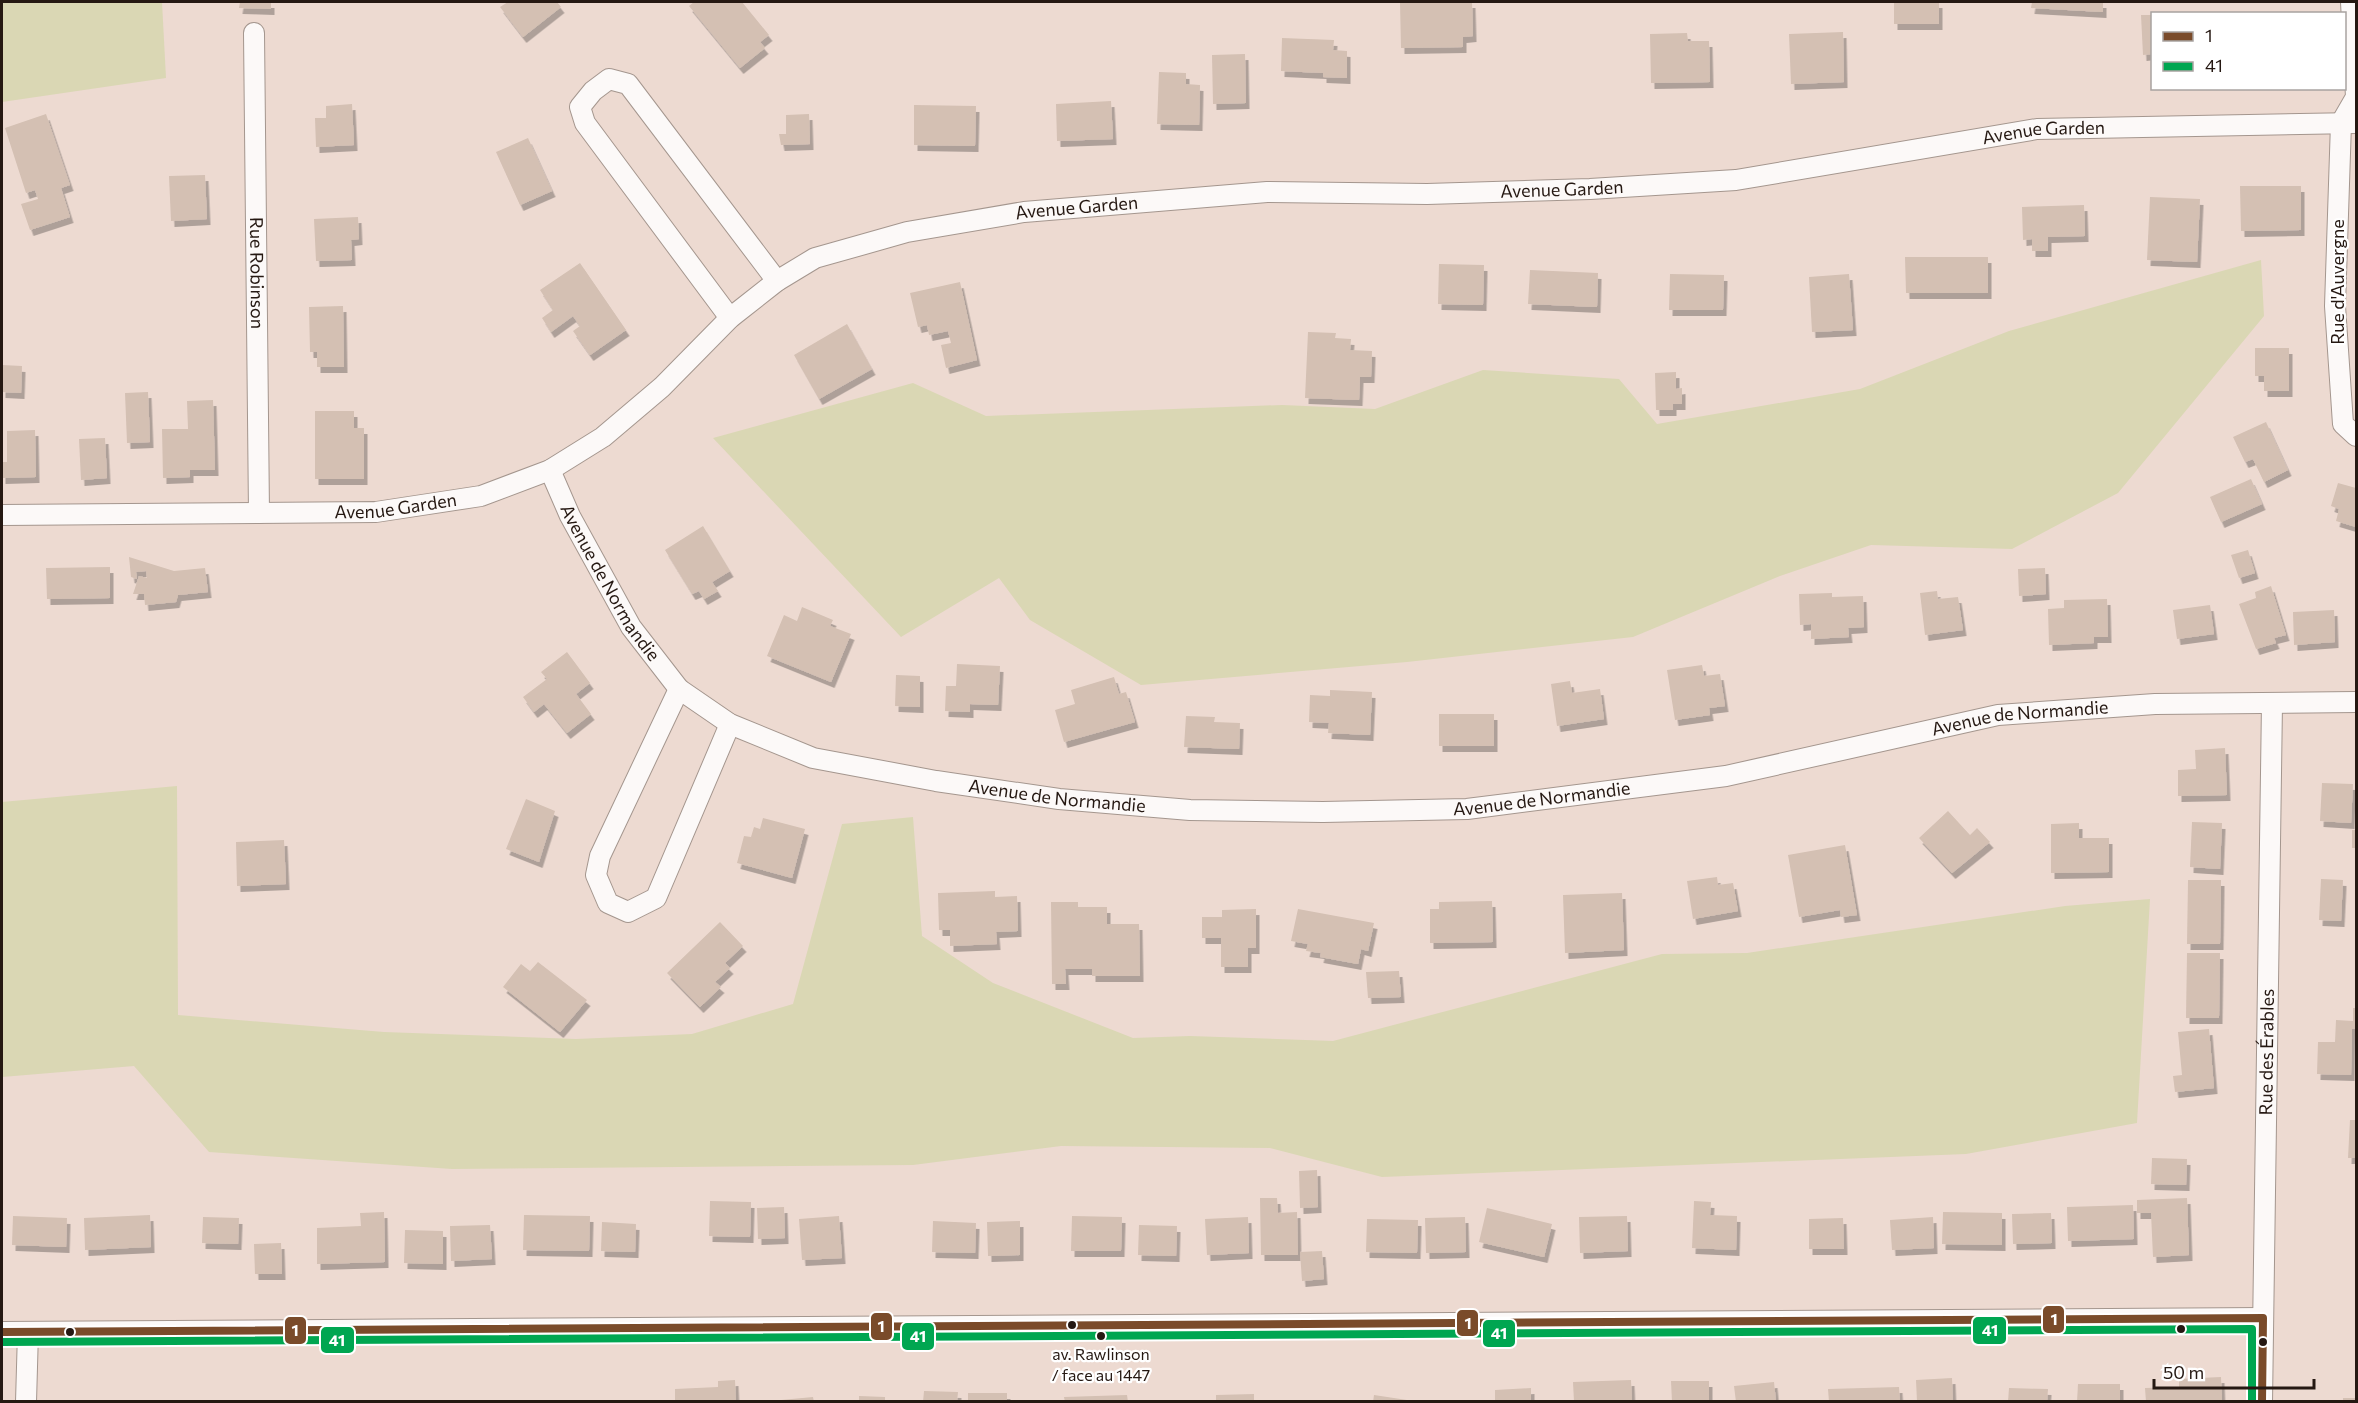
<svg xmlns="http://www.w3.org/2000/svg" width="2358" height="1403" viewBox="0 0 2358 1403" font-family="Commissioner,sans-serif">
<defs>
<filter id="shadow"><feDropShadow dx="3.5" dy="6" stdDeviation="0" flood-color="#0004"/></filter>
</defs>
<rect width="100%" height="100%" fill="#eddad1"/>
<g fill="#dad7b4">
<polygon points="2,2 162,2 166,78 2,102"/>
<polygon points="2261,260 2264,316 2118,493 2012,549 1871,545 1780,576 1633,637 1407,662 1141,685 1030,620 999,578 901,637 713,438 913,383 986,416 1282,405 1375,409 1483,370 1619,379 1657,424 1860,389 2009,331"/>
<polygon points="177,786 178,1015 384,1032 576,1039 692,1034 793,1004 842,824 913,817 922,936 993,983 1133,1038 1190,1036 1333,1041 1662,954 1747,953 2065,906 2150,899 2137,1123 1966,1154 1382,1177 1270,1148 1061,1146 913,1165 452,1169 209,1152 134,1066 2,1077 2,802"/>
</g>
<g fill="#d4c0b3" filter="url(#shadow)">
<polygon points="240,2 271,2 271,9 239,8"/>
<polygon points="508,2 557,2 561,7 523,37 500,7"/>
<polygon points="694,2 742,2 769,35 760,42 765,48 740,68 689,6"/>
<polygon points="1400,2 1472,2 1473,36 1463,37 1463,47 1401,48"/>
<rect x="1894" y="2" width="45" height="22"/>
<polygon points="2032,2 2103,2 2103,12 2031,8"/>
<polygon points="2141,15 2152,15 2152,54 2143,55"/>
<polygon points="1843,32 1844,82 1791,84 1789,34"/>
<polygon points="1687,33 1688,41 1709,41 1710,82 1651,83 1650,34"/>
<polygon points="1282,38 1334,40 1333,50 1347,51 1347,78 1323,77 1323,73 1281,71"/>
<polygon points="1245,54 1246,103 1213,104 1212,55"/>
<polygon points="1159,72 1186,73 1186,84 1200,85 1199,125 1157,124"/>
<polygon points="1111,101 1113,139 1057,141 1056,104"/>
<polygon points="352,104 354,145 316,147 315,118 326,118 326,106"/>
<polygon points="914,105 976,106 975,146 914,145"/>
<polygon points="46,114 70,185 61,188 70,217 30,230 21,204 38,199 35,190 26,193 5,128"/>
<polygon points="809,114 810,144 781,145 779,134 786,134 786,115"/>
<polygon points="528,138 552,191 520,205 496,152"/>
<polygon points="205,175 207,219 171,221 169,176"/>
<polygon points="2240,186 2301,186 2301,230 2241,231"/>
<polygon points="2150,197 2200,199 2197,262 2147,260"/>
<polygon points="2084,205 2085,236 2048,237 2048,251 2032,251 2032,239 2023,240 2022,207"/>
<polygon points="358,217 359,239 351,240 352,260 316,261 314,219"/>
<polygon points="1905,257 1988,257 1988,293 1906,293"/>
<polygon points="580,263 626,330 590,355 573,331 580,326 573,316 551,332 542,318 553,310 540,290"/>
<polygon points="1439,264 1484,265 1483,305 1438,304"/>
<polygon points="1530,270 1598,273 1597,307 1528,304"/>
<polygon points="1670,274 1724,275 1723,310 1669,310"/>
<polygon points="1849,274 1853,330 1812,332 1809,277"/>
<polygon points="960,282 977,360 946,368 941,345 951,343 948,331 929,335 927,325 918,327 910,293"/>
<polygon points="343,306 344,367 317,367 317,352 310,352 309,307"/>
<polygon points="847,324 872,369 819,399 794,355"/>
<polygon points="1308,332 1336,333 1335,338 1351,339 1350,350 1372,351 1371,377 1360,377 1359,400 1305,398"/>
<polygon points="2255,348 2289,348 2289,391 2264,391 2264,376 2255,376"/>
<polygon points="2,365 22,366 21,393 2,392"/>
<polygon points="1676,372 1676,389 1682,388 1682,404 1673,404 1673,410 1656,410 1655,373"/>
<polygon points="148,392 150,442 127,443 125,393"/>
<polygon points="213,400 215,470 190,470 190,477 163,478 162,429 188,429 187,401"/>
<polygon points="315,411 354,411 354,428 364,428 364,479 315,479"/>
<polygon points="2266,422 2288,470 2264,482 2253,459 2245,462 2233,437"/>
<polygon points="35,430 36,477 2,478 2,462 7,462 7,431"/>
<polygon points="105,438 107,478 81,480 79,439"/>
<polygon points="2251,479 2262,504 2221,522 2210,497"/>
<polygon points="2338,483 2356,488 2356,527 2336,521 2339,509 2331,506"/>
<polygon points="703,526 730,571 712,582 718,591 704,599 699,591 692,594 665,550"/>
<polygon points="2248,550 2255,573 2239,578 2231,555"/>
<polygon points="129,557 174,571 205,568 208,592 178,595 176,602 145,605 144,594 133,594 139,576 147,578 146,571 136,572 137,579 131,577"/>
<polygon points="110,567 110,598 47,599 46,568"/>
<polygon points="2045,568 2046,594 2019,596 2018,569"/>
<polygon points="2271,586 2286,635 2274,638 2276,643 2256,649 2239,604 2256,598 2255,592"/>
<polygon points="1937,591 1938,599 1958,597 1963,630 1925,635 1920,593"/>
<polygon points="1832,593 1832,597 1863,596 1864,627 1848,628 1849,637 1811,639 1811,624 1800,625 1799,594"/>
<polygon points="2107,599 2108,637 2094,637 2094,643 2049,645 2048,609 2064,608 2064,600"/>
<polygon points="2210,605 2214,634 2177,639 2173,610"/>
<polygon points="802,607 833,620 830,626 851,634 831,682 767,656 784,615 797,621"/>
<polygon points="2334,610 2335,642 2294,645 2293,612"/>
<polygon points="567,652 590,683 576,694 591,714 567,733 544,704 534,712 523,697 547,679 541,672"/>
<polygon points="957,664 1000,666 998,705 970,704 970,712 945,711 946,686 956,686"/>
<polygon points="1702,665 1704,676 1720,674 1725,706 1709,708 1710,715 1675,720 1667,670"/>
<polygon points="896,675 920,676 920,707 895,706"/>
<polygon points="1114,677 1119,694 1126,692 1135,722 1064,742 1055,710 1075,704 1071,690"/>
<polygon points="1570,681 1572,693 1600,689 1604,719 1557,726 1551,684"/>
<polygon points="1330,690 1372,692 1370,735 1328,733 1329,723 1309,722 1310,695 1330,696"/>
<rect x="1439" y="714" width="55" height="32"/>
<polygon points="1186,716 1215,717 1214,722 1240,723 1239,749 1184,747"/>
<polygon points="2225,748 2227,795 2178,796 2178,770 2196,769 2195,750"/>
<polygon points="2322,783 2353,784 2351,823 2320,821"/>
<polygon points="526,799 555,811 539,862 506,849"/>
<polygon points="1948,811 1970,835 1977,828 1990,842 1952,873 1919,838"/>
<polygon points="763,818 805,829 792,878 737,863 744,836 751,837 754,827 760,829"/>
<polygon points="2192,822 2222,823 2220,869 2190,867"/>
<polygon points="2079,823 2079,838 2109,838 2109,872 2051,873 2051,824"/>
<rect x="2352" y="830" width="4" height="18"/>
<polygon points="284,840 286,884 237,886 236,842"/>
<polygon points="1845,845 1857,915 1841,917 1840,910 1799,917 1788,855"/>
<polygon points="1717,877 1718,885 1733,883 1738,911 1693,919 1687,881"/>
<polygon points="2321,879 2343,880 2341,921 2319,920"/>
<polygon points="2188,880 2221,880 2220,944 2187,944"/>
<polygon points="995,891 995,897 1017,896 1018,931 996,932 997,944 950,946 950,930 939,930 938,893"/>
<polygon points="1622,893 1624,950 1565,953 1563,895"/>
<polygon points="1492,901 1493,942 1430,943 1430,909 1439,909 1439,902"/>
<polygon points="1051,902 1078,902 1078,907 1107,907 1107,924 1139,924 1140,976 1092,976 1092,969 1065,969 1066,984 1052,984"/>
<polygon points="1256,909 1256,948 1248,948 1248,967 1221,967 1221,938 1202,938 1202,917 1222,917 1222,910"/>
<polygon points="1298,909 1374,923 1368,951 1361,949 1358,964 1320,957 1321,953 1306,951 1308,944 1291,941"/>
<polygon points="720,922 743,946 725,963 730,968 715,982 721,987 700,1007 667,973"/>
<polygon points="2187,953 2220,953 2219,1018 2186,1018"/>
<polygon points="538,962 587,1000 560,1032 503,987 521,964 530,971"/>
<polygon points="1399,971 1401,997 1368,998 1366,972"/>
<polygon points="2353,1008 2356,1008 2356,1029 2352,1029 2351,1075 2317,1074 2318,1042 2335,1042 2336,1020 2353,1021"/>
<polygon points="2209,1029 2214,1088 2175,1092 2173,1076 2182,1075 2178,1032"/>
<polygon points="2350,1120 2356,1120 2356,1158 2348,1158"/>
<polygon points="2152,1158 2187,1159 2186,1185 2151,1184"/>
<polygon points="1317,1170 1318,1207 1300,1208 1299,1171"/>
<polygon points="1260,1198 1277,1198 1278,1213 1297,1212 1298,1255 1261,1255"/>
<polygon points="2187,1198 2189,1255 2153,1257 2151,1213 2137,1213 2137,1200"/>
<polygon points="710,1201 751,1202 750,1237 709,1236"/>
<polygon points="1694,1201 1711,1202 1710,1215 1737,1216 1736,1250 1692,1248"/>
<polygon points="2133,1205 2134,1239 2068,1241 2067,1207"/>
<polygon points="784,1207 785,1238 758,1239 757,1208"/>
<polygon points="1487,1208 1552,1224 1544,1257 1479,1242"/>
<polygon points="384,1212 385,1262 317,1264 317,1228 361,1226 360,1213"/>
<polygon points="1943,1212 2002,1213 2002,1245 1942,1244"/>
<polygon points="2051,1213 2052,1243 2013,1244 2012,1214"/>
<polygon points="150,1215 151,1247 85,1250 84,1218"/>
<polygon points="524,1215 590,1216 589,1251 523,1250"/>
<polygon points="13,1216 67,1218 66,1247 12,1245"/>
<polygon points="839,1216 842,1258 802,1260 799,1219"/>
<polygon points="1072,1216 1122,1217 1121,1251 1071,1251"/>
<polygon points="1627,1216 1628,1251 1580,1253 1579,1217"/>
<polygon points="203,1217 239,1218 238,1244 202,1243"/>
<polygon points="1248,1217 1249,1253 1207,1255 1205,1219"/>
<polygon points="1465,1217 1466,1252 1426,1253 1425,1218"/>
<polygon points="1933,1217 1934,1248 1892,1250 1890,1220"/>
<polygon points="1843,1218 1844,1249 1809,1249 1809,1219"/>
<polygon points="1367,1219 1418,1220 1417,1253 1366,1252"/>
<polygon points="933,1221 976,1223 975,1253 932,1252"/>
<polygon points="1020,1221 1020,1255 988,1256 987,1222"/>
<polygon points="602,1222 636,1224 635,1252 601,1251"/>
<polygon points="490,1225 492,1259 451,1261 450,1226"/>
<polygon points="1139,1225 1177,1226 1176,1256 1138,1255"/>
<polygon points="405,1230 443,1231 443,1264 404,1263"/>
<polygon points="281,1243 282,1274 255,1274 254,1244"/>
<polygon points="1322,1251 1324,1279 1302,1281 1300,1252"/>
<polygon points="2221,1377 2222,1402 2146,1402 2145,1388 2179,1387 2179,1379"/>
<polygon points="1952,1378 1953,1402 1917,1402 1916,1380"/>
<polygon points="735,1380 736,1402 675,1402 675,1389 718,1387 718,1381"/>
<polygon points="1631,1380 1632,1402 1574,1402 1573,1382"/>
<polygon points="1671,1381 1709,1381 1709,1402 1672,1402"/>
<polygon points="1774,1382 1776,1402 1736,1402 1734,1386"/>
<polygon points="2078,1384 2120,1384 2120,1402 2077,1402"/>
<polygon points="1899,1387 1900,1402 1829,1402 1828,1389"/>
<polygon points="1531,1388 1531,1402 1495,1402 1495,1390"/>
<polygon points="2009,1388 2048,1389 2047,1402 2008,1402"/>
<polygon points="924,1391 958,1392 957,1402 923,1402"/>
<rect x="968" y="1393" width="39" height="9"/>
<polygon points="1254,1394 1254,1402 1216,1402 1216,1395"/>
<polygon points="1127,1395 1128,1402 1065,1402 1064,1397"/>
<polygon points="1374,1395 1407,1400 1407,1402 1373,1402"/>
<polygon points="859,1396 885,1397 885,1402 859,1402"/>
<polygon points="813,1397 814,1402 781,1402 781,1400"/>
<rect x="2343" y="1398" width="13" height="4"/>
</g>
<g fill="none" stroke-linecap="round" stroke-linejoin="round">
<g stroke="#a4968e" stroke-width="22">
<g id="minor">
<polyline points="2351,2 2356,97 2341,123 2335,306 2343,424 2356,436"/>
<path id="s1" d="M254,33L259,513"/>
<polyline points="730,318 585,123 580,107 593,91 609,79 628,84 777,281"/>
<path id="s2" d="M550,470L570,516L631,627L679,689L730,724L813,758L936,781L1059,799L1190,810L1323,812L1467,809L1726,776L1998,715L2155,704L2356,702"/>
<path id="s3" d="M2,515L376,512L481,496L550,470L603,437L662,387L730,318L777,281L815,258L907,232L1024,212L1267,192L1427,194L1590,189L1736,180L2037,129L2356,123"/>
<polyline points="679,689 600,856 596,875 608,903 628,912 656,898 730,724"/>
<polyline points="2,1332 2263,1318"/>
<polyline points="26,1402 28,1332"/>
<path id="s4" d="M2262,1402L2272,703"/>
</g>
</g>
<use href="#minor" stroke="#fcf9f8" stroke-width="20"/>
<g stroke="#fff" stroke-width="12">
<polyline id="bus-1" points="2,1332 2263,1318 2262,1402"/>
</g>
<g stroke="#fff" stroke-width="12">
<polyline id="bus-2" points="2,1342 2252,1329 2252,1402"/>
</g>
<use href="#bus-1" stroke="#7a4b2a" stroke-width="8"/>
<use href="#bus-2" stroke="#00a651" stroke-width="8"/>
</g>
<g fill="#251812" stroke="#fff" stroke-width="2">
<circle cx="1072" cy="1325" r="5"/>
<circle cx="2181" cy="1329" r="5"/>
<circle cx="70" cy="1332" r="5"/>
<circle cx="1101" cy="1336" r="5"/>
<circle cx="2263" cy="1342" r="5"/>
</g>
<g text-anchor="middle" stroke-width="4.5" stroke-linejoin="round" paint-order="stroke">
<g font-size="16" fill="#251812" stroke="#fff">
<text x="1101" y="1360">av. Rawlinson<tspan x="1101" dy="21">/ face au 1447</tspan></text>
</g>
<g font-size="18" fill="#251812" stroke="#fff">
<text dy="6" stroke="none"><textPath href="#s3" startOffset="2134">Avenue Garden</textPath></text>
<text dy="6" stroke="none"><textPath href="#s3" startOffset="1648">Avenue Garden</textPath></text>
<text dy="6" stroke="none"><textPath href="#s3" startOffset="1162">Avenue Garden</textPath></text>
<text dy="6" stroke="none"><textPath href="#s1" startOffset="240">Rue Robinson</textPath></text>
<text transform="translate(2338 282) rotate(-90)" y="6">Rue d'Auvergne</text>
<text dy="6" stroke="none"><textPath href="#s3" startOffset="394">Avenue Garden</textPath></text>
<text dy="6" stroke="none"><textPath href="#s2" startOffset="128">Avenue de Normandie</textPath></text>
<text dy="6" stroke="none"><textPath href="#s2" startOffset="1626">Avenue de Normandie</textPath></text>
<text dy="6" stroke="none"><textPath href="#s2" startOffset="654">Avenue de Normandie</textPath></text>
<text dy="6" stroke="none"><textPath href="#s2" startOffset="1140">Avenue de Normandie</textPath></text>
<text dy="6" stroke="none"><textPath href="#s4" startOffset="350">Rue des Érables</textPath></text>
</g>
</g>
<g stroke="#fff" stroke-width="2">
<rect x="2042" y="1305" width="23" height="29" rx="6" fill="#7a4b2a"/>
<rect x="1456" y="1309" width="23" height="28" rx="6" fill="#7a4b2a"/>
<rect x="870" y="1312" width="23" height="29" rx="6" fill="#7a4b2a"/>
<rect x="284" y="1316" width="23" height="29" rx="6" fill="#7a4b2a"/>
<rect x="1972" y="1316" width="35" height="29" rx="6" fill="#00a651"/>
<rect x="1482" y="1319" width="34" height="29" rx="6" fill="#00a651"/>
<rect x="901" y="1322" width="34" height="29" rx="6" fill="#00a651"/>
<rect x="320" y="1326" width="35" height="28" rx="6" fill="#00a651"/>
</g>
<g font-size="16" text-anchor="middle" font-weight="bold" fill="#fff">
<text x="2054" y="1325">1</text>
<text x="1468" y="1329">1</text>
<text x="881" y="1332">1</text>
<text x="295" y="1336">1</text>
<text x="1990" y="1336">41</text>
<text x="1499" y="1339">41</text>
<text x="918" y="1342">41</text>
<text x="337" y="1346">41</text>
</g>
<rect width="2358" height="1403" fill="none" stroke="#251812" stroke-width="6"/>
<rect x="2151" y="12" width="195" height="78" fill="#ffffff" stroke="#a8a3a0" stroke-width="1.5"/>
<rect x="2163" y="32" width="30" height="9" fill="#7a4b2a" stroke="#a8a3a0" stroke-width="1.5"/>
<text x="2205" y="42" font-size="18" fill="#251812">1</text>
<rect x="2163" y="62" width="30" height="9" fill="#00a651" stroke="#a8a3a0" stroke-width="1.5"/>
<text x="2205" y="72" font-size="18" fill="#251812">41</text>
<path d="M2154 1379v9h160v-9" fill="none" stroke="#251812" stroke-width="3"/>
<text x="2163" y="1379" font-size="18" fill="#251812" stroke="#ffffff" stroke-width="4.5" paint-order="stroke">50 m</text>
</svg>
